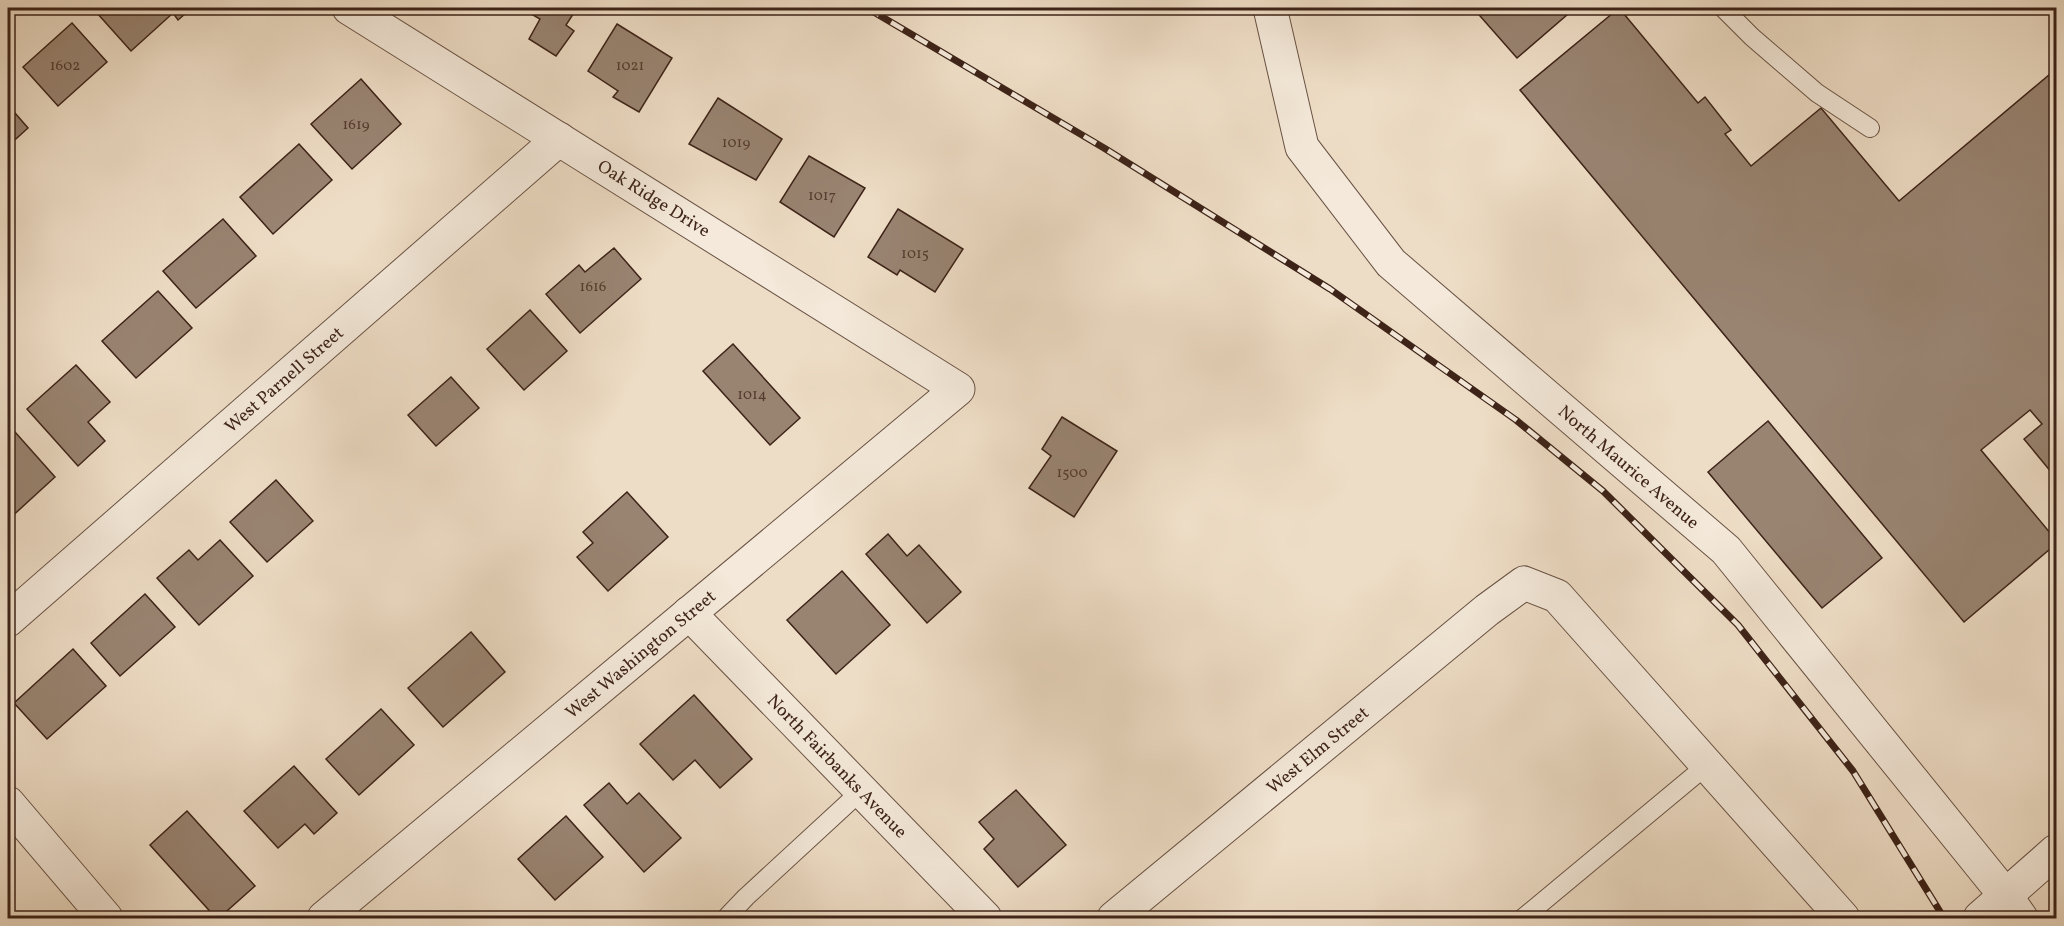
<svg xmlns="http://www.w3.org/2000/svg" width="2064" height="926" viewBox="0 0 2064 926" font-family="Vollkorn,serif">
<rect width="100%" height="100%" fill="#eeddc6"/>
<filter id="stains"><feTurbulence type="fractalNoise" baseFrequency=".00333" numOctaves="4"/><feColorMatrix values="0 0 0 0 .2 0 0 0 0 .09 0 0 0 0 .02 0 0 0 .5 -.17"/></filter>
<radialGradient id="worn" r=".72"><stop offset=".6" stop-color="#630" stop-opacity="0"/><stop offset="1" stop-color="#630" stop-opacity=".3"/></radialGradient>
<g fill="#998472" stroke="#3d2318" stroke-width="1.5">
<polygon points="103,8 192,8 178,20 173,13 131,51 97,13"/>
<polygon points="521,8 577,8 566,25 574,31 556,56 529,39 540,19"/>
<polygon points="1473,8 1575,8 1517,58"/>
<polygon points="1619,8 1698,103 1705,97 1731,130 1725,134 1751,166 1821,108 1899,201 2056,69 2056,478 2024,439 2042,424 2030,410 1981,450 2056,540 2056,544 1964,622 1520,90"/>
<polygon points="72,23 107,62 58,106 23,67"/>
<polygon points="617,24 672,58 639,112 613,97 618,91 588,71"/>
<polygon points="361,79 401,124 352,169 311,124"/>
<polygon points="718,98 782,139 756,180 689,144"/>
<polygon points="8,105 28,128 8,146"/>
<polygon points="299,144 332,180 273,234 240,197"/>
<polygon points="809,156 865,188 834,237 780,202"/>
<polygon points="898,209 963,249 935,292 900,270 897,275 868,257"/>
<polygon points="223,219 256,256 196,308 163,271"/>
<polygon points="614,248 641,279 580,333 546,294 579,265 585,272"/>
<polygon points="158,291 192,328 136,378 102,341"/>
<polygon points="530,310 567,351 524,390 487,349"/>
<polygon points="733,344 800,418 770,445 703,371"/>
<polygon points="76,365 110,402 88,422 105,441 78,466 27,409"/>
<polygon points="451,377 479,408 436,446 408,415"/>
<polygon points="1062,417 1117,451 1074,517 1029,488 1051,456 1042,449"/>
<polygon points="1768,421 1882,558 1822,608 1708,472"/>
<polygon points="15,432 55,477 8,520 8,439"/>
<polygon points="276,480 313,521 267,562 230,522"/>
<polygon points="627,492 668,537 608,591 577,557 593,543 583,532"/>
<polygon points="888,534 907,556 919,545 961,592 927,623 866,554"/>
<polygon points="220,540 253,576 199,625 157,578 189,550 198,560"/>
<polygon points="842,571 890,625 836,674 787,620"/>
<polygon points="145,594 175,627 120,676 91,643"/>
<polygon points="471,632 505,672 443,727 408,688"/>
<polygon points="73,649 106,686 47,739 14,703"/>
<polygon points="694,695 752,759 720,788 695,760 673,780 640,744"/>
<polygon points="381,709 414,745 359,795 326,759"/>
<polygon points="294,766 337,813 314,834 305,824 278,848 244,811"/>
<polygon points="609,783 627,804 639,793 681,838 644,872 584,805"/>
<polygon points="1016,790 1066,845 1018,887 984,849 994,839 979,822"/>
<polygon points="187,811 255,886 219,918 216,918 150,845"/>
<polygon points="566,816 603,857 555,900 518,859"/>
</g>
<g fill="none" stroke-linecap="round" stroke-linejoin="round">
<g stroke="#695244" stroke-width="20">
<g id="lane">
<polyline points="1723,8 1752,37 1817,93 1870,128"/>
<polyline points="726,918 746,897 861,791"/>
<polyline points="1523,918 1707,765"/>
</g>
</g>
<g stroke="#695244" stroke-width="35">
<g id="street">
<path id="s1" d="M1270,8L1302,147L1391,263L1726,550L2005,895L2021,918"/>
<path id="s2" d="M689,613L985,918"/>
<path id="s3" d="M8,620L559,139"/>
<polyline points="8,803 106,918"/>
<path id="s4" d="M324,918L958,389L349,8"/>
<path id="s5" d="M1114,918L1487,610L1524,583L1557,596L1843,918"/>
<polyline points="1980,918 2056,851"/>
</g>
</g>
<use href="#lane" stroke="#f4e9da" stroke-width="18"/>
<use href="#street" stroke="#f4e9da" stroke-width="33"/>
<g stroke="#3d2318" stroke-width="7">
<polyline id="rail" points="867,8 1104,148 1330,289 1516,420 1603,491 1738,625 1853,771 1944,918"/>
</g>
<use href="#rail" stroke="#f4e9da" stroke-width="4.5" stroke-dasharray="14" stroke-linecap="butt"/>
</g>
<g text-anchor="middle" stroke-width="4.5" stroke-linejoin="round" paint-order="stroke">
<g font-size="15" fill="#543b2e">
<text x="65" y="70">1602</text>
<text x="630" y="70">1021</text>
<text x="356" y="129">1619</text>
<text x="736" y="147">1019</text>
<text x="822" y="200">1017</text>
<text x="915" y="258">1015</text>
<text x="593" y="291">1616</text>
<text x="752" y="399">1014</text>
<text x="1072" y="477">1500</text>
</g>
<g font-size="18" fill="#3d2318" stroke="#f4e9da">
<text transform="translate(654 198) rotate(32)" y="6">Oak Ridge Drive</text>
<text dy="6" stroke="none"><textPath href="#s3" startOffset="366">West Parnell Street</textPath></text>
<text dy="6" stroke="none"><textPath href="#s1" startOffset="602">North Maurice Avenue</textPath></text>
<text dy="6" stroke="none"><textPath href="#s4" startOffset="412">West Washington Street</textPath></text>
<text dy="6" stroke="none"><textPath href="#s5" startOffset="264">West Elm Street</textPath></text>
<text dy="6" stroke="none"><textPath href="#s2" startOffset="213">North Fairbanks Avenue</textPath></text>
</g>
</g>
<rect width="2064" height="926" fill="none" stroke="#eeddc6" stroke-width="30"/>
<rect x="9" y="9" width="2046" height="908" fill="none" stroke="#3d2318" stroke-width="3"/>
<rect x="15" y="15" width="2034" height="896" fill="none" stroke="#3d2318" stroke-width="1.5"/>
<rect width="100%" height="100%" filter="url(#stains)"/>
<rect width="100%" height="100%" fill="url(#worn)"/>
</svg>
